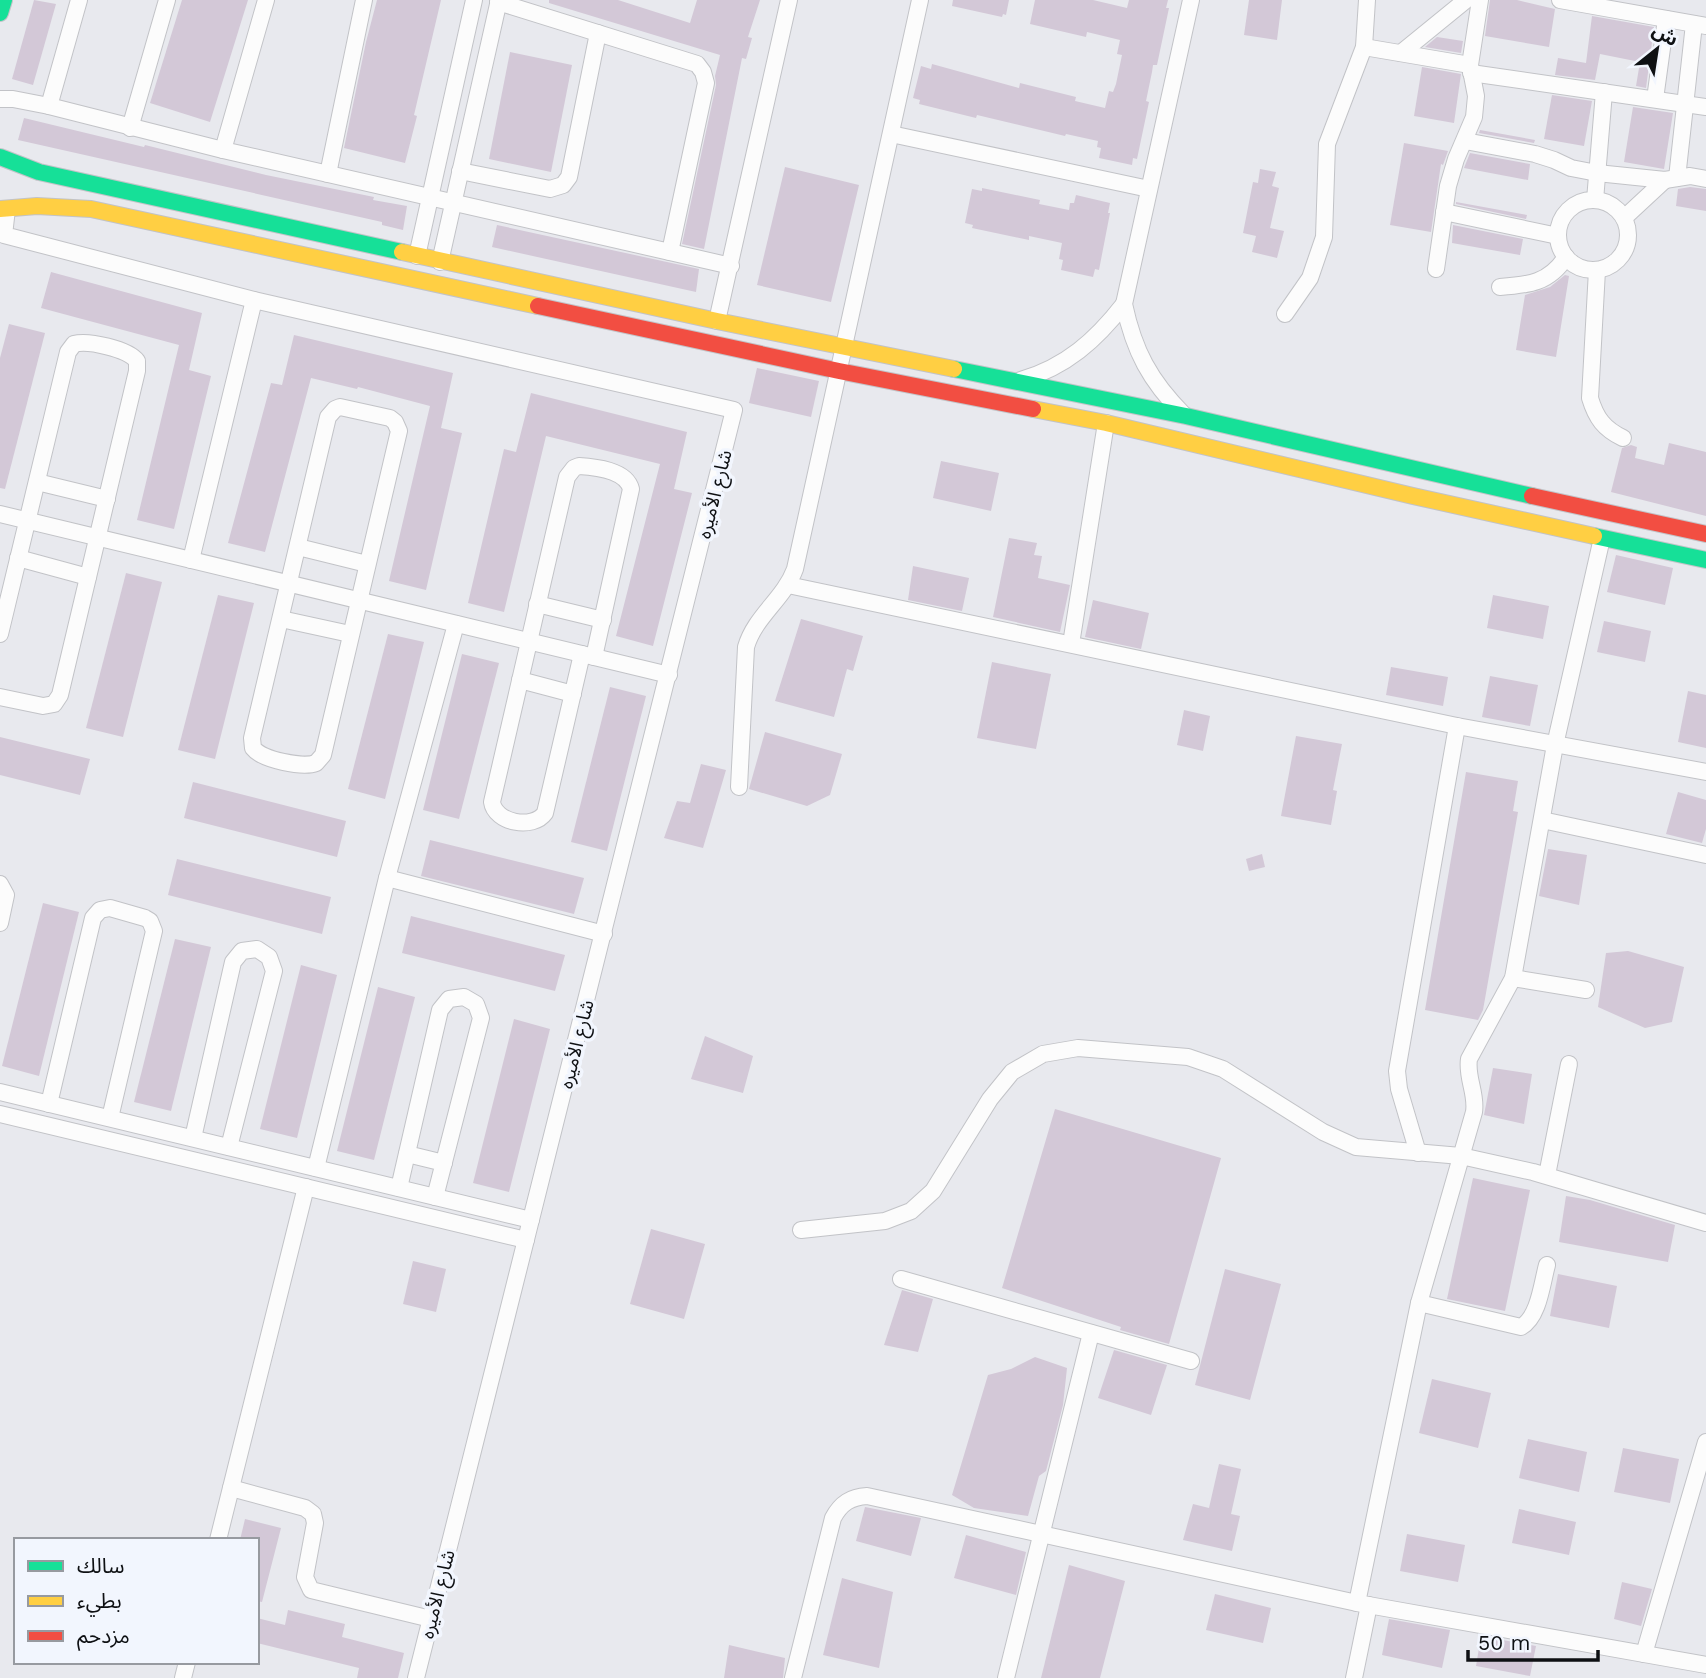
<svg xmlns="http://www.w3.org/2000/svg" width="1706" height="1678" viewBox="0 0 1706 1678" font-family="'Work Sans','Noto Sans Arabic',sans-serif">
<rect width="100%" height="100%" fill="#e8e9ee"/>
<g fill="#d3c8d7">
<polygon points="34,0 56,4 33,85 12,79"/>
<polygon points="182,0 248,0 210,122 150,103"/>
<polygon points="377,0 441,0 414,115 417,116 405,163 344,148 366,42"/>
<polygon points="549,0 618,0 690,23 697,0 760,0 748,37 752,38 746,59 742,58 704,249 682,244 716,85 715,76 720,55 549,3"/>
<polygon points="953,0 1009,0 1006,15 1003,14 1002,17 952,6"/>
<polygon points="1035,0 1093,0 1127,8 1129,0 1168,0 1166,8 1169,8 1157,65 1153,65 1152,72 1146,101 1149,102 1137,159 1133,158 1132,165 1099,158 1101,148 1097,147 1098,141 1066,134 1065,136 977,115 976,118 919,104 920,100 913,98 921,66 931,69 932,64 1019,88 1020,83 1076,97 1075,101 1105,108 1109,91 1113,92 1116,84 1122,55 1117,54 1120,40 1087,32 1086,37 1030,24"/>
<polygon points="1249,0 1282,0 1277,40 1244,35"/>
<polygon points="1490,0 1517,0 1555,9 1549,47 1485,36"/>
<polygon points="1592,16 1654,27 1646,88 1636,86 1640,62 1600,54 1595,80 1555,75 1558,58 1586,63"/>
<polygon points="1437,37 1463,41 1461,53 1425,47"/>
<polygon points="510,52 572,65 551,172 489,159"/>
<polygon points="1422,67 1461,74 1454,123 1414,116"/>
<polygon points="1552,95 1592,101 1584,146 1544,139"/>
<polygon points="1633,107 1673,113 1664,169 1624,162"/>
<polygon points="24,118 144,147 145,145 266,175 374,197 373,200 407,206 403,230 382,225 382,222 18,140"/>
<polygon points="1480,130 1535,140 1534,143 1479,133"/>
<polygon points="1404,143 1448,151 1443,165 1441,164 1431,232 1390,225"/>
<polygon points="1470,153 1530,164 1528,180 1464,168"/>
<polygon points="785,167 859,185 831,302 757,285"/>
<polygon points="1260,169 1276,172 1272,186 1279,188 1270,228 1284,231 1277,258 1252,252 1256,236 1243,233 1253,182 1258,183"/>
<polygon points="1690,187 1706,189 1706,211 1676,206 1678,189"/>
<polygon points="982,188 1040,200 1039,204 1069,210 1070,203 1074,203 1076,195 1110,203 1108,213 1110,213 1099,270 1095,269 1093,277 1061,270 1063,260 1059,259 1062,243 1029,236 1029,240 972,228 973,225 965,223 972,189 982,191"/>
<polygon points="1456,202 1527,215 1526,219 1456,204"/>
<polygon points="497,225 699,269 696,292 492,247"/>
<polygon points="1453,225 1523,239 1520,255 1452,243"/>
<polygon points="51,272 202,313 189,370 211,376 174,529 137,520 179,345 41,308"/>
<polygon points="1565,275 1569,276 1556,357 1516,350 1525,295 1550,287"/>
<polygon points="9,324 45,333 5,489 0,488 0,358"/>
<polygon points="294,335 453,373 441,428 462,433 426,590 389,581 430,406 358,387 357,389 311,378 265,552 228,543 271,383 282,385"/>
<polygon points="757,368 819,381 811,417 749,403"/>
<polygon points="531,393 687,432 674,489 692,493 653,646 616,636 660,464 546,436 504,612 468,603 504,449 516,452"/>
<polygon points="1669,443 1706,452 1706,516 1611,492 1622,448 1631,445 1637,447 1635,458 1664,465"/>
<polygon points="941,461 999,473 991,511 933,498"/>
<polygon points="1009,538 1037,543 1034,555 1042,556 1038,578 1070,585 1060,632 993,617"/>
<polygon points="1616,555 1673,568 1665,605 1607,592"/>
<polygon points="913,566 969,578 962,611 908,600"/>
<polygon points="126,573 162,582 123,737 86,728"/>
<polygon points="218,595 254,603 215,759 178,750"/>
<polygon points="1493,595 1549,606 1543,639 1487,628"/>
<polygon points="1093,600 1149,613 1141,649 1085,637"/>
<polygon points="801,619 863,636 853,671 847,669 834,717 775,701"/>
<polygon points="1604,621 1651,631 1645,662 1597,652"/>
<polygon points="388,634 424,642 385,799 348,789"/>
<polygon points="462,654 499,663 459,819 423,810"/>
<polygon points="992,662 1051,674 1036,749 977,738"/>
<polygon points="1391,667 1448,677 1443,706 1386,695"/>
<polygon points="1490,676 1538,685 1530,726 1482,717"/>
<polygon points="610,687 646,696 607,851 571,842"/>
<polygon points="1688,691 1706,695 1706,748 1678,742"/>
<polygon points="1184,710 1210,716 1203,751 1177,745"/>
<polygon points="765,732 842,754 830,795 807,806 749,789"/>
<polygon points="1296,736 1342,744 1333,790 1337,791 1331,825 1281,816"/>
<polygon points="0,737 90,759 80,795 0,775"/>
<polygon points="701,764 726,770 703,848 664,838 677,801 690,803"/>
<polygon points="1466,772 1518,781 1513,811 1518,812 1483,1010 1478,1020 1425,1010"/>
<polygon points="193,782 346,821 337,857 184,818"/>
<polygon points="1678,792 1706,800 1706,829 1702,843 1666,834"/>
<polygon points="430,840 584,878 574,914 421,876"/>
<polygon points="1548,849 1587,855 1579,905 1539,896"/>
<polygon points="1262,854 1265,867 1249,871 1246,859"/>
<polygon points="177,859 331,897 322,934 168,895"/>
<polygon points="43,903 79,912 39,1076 2,1066"/>
<polygon points="411,916 565,955 555,991 402,953"/>
<polygon points="175,939 211,947 171,1111 134,1102"/>
<polygon points="1628,951 1684,967 1672,1022 1645,1028 1598,1007 1606,953"/>
<polygon points="301,965 337,975 297,1138 260,1129"/>
<polygon points="378,987 415,997 374,1160 337,1151"/>
<polygon points="514,1019 550,1029 509,1192 473,1183"/>
<polygon points="705,1036 753,1056 743,1093 691,1079"/>
<polygon points="1493,1068 1532,1074 1524,1124 1484,1115"/>
<polygon points="1055,1109 1221,1158 1169,1344 1120,1330 1121,1327 1002,1288"/>
<polygon points="1473,1178 1530,1190 1505,1311 1447,1299"/>
<polygon points="1566,1196 1590,1200 1675,1225 1668,1262 1559,1242"/>
<polygon points="651,1229 705,1244 684,1319 630,1304"/>
<polygon points="413,1261 446,1269 436,1312 403,1304"/>
<polygon points="1225,1269 1281,1284 1250,1400 1195,1385"/>
<polygon points="1558,1274 1617,1286 1609,1328 1550,1316"/>
<polygon points="902,1290 933,1299 918,1352 884,1345"/>
<polygon points="1114,1350 1167,1365 1151,1415 1098,1398"/>
<polygon points="1035,1357 1067,1368 1063,1405 1046,1471 1039,1476 1028,1516 974,1508 952,1495 988,1375 1011,1369"/>
<polygon points="1432,1379 1491,1393 1478,1448 1419,1433"/>
<polygon points="1528,1439 1587,1452 1579,1492 1519,1478"/>
<polygon points="1623,1448 1679,1459 1670,1503 1614,1492"/>
<polygon points="1219,1464 1241,1469 1231,1514 1240,1516 1232,1551 1183,1540 1193,1504 1209,1508"/>
<polygon points="865,1507 921,1518 911,1556 856,1541"/>
<polygon points="1519,1509 1576,1522 1569,1555 1512,1543"/>
<polygon points="245,1519 281,1528 262,1602 257,1601 257,1540 240,1540"/>
<polygon points="1407,1534 1465,1545 1458,1582 1400,1571"/>
<polygon points="966,1535 1026,1552 1016,1595 954,1578"/>
<polygon points="1069,1565 1125,1581 1100,1678 1041,1678"/>
<polygon points="842,1578 893,1592 879,1668 823,1655"/>
<polygon points="1622,1582 1652,1589 1641,1626 1614,1619"/>
<polygon points="1215,1594 1271,1608 1263,1643 1206,1630"/>
<polygon points="288,1610 345,1624 342,1637 404,1653 398,1678 357,1678 359,1668 257,1643 257,1618 285,1625"/>
<polygon points="1389,1619 1450,1630 1442,1668 1382,1655"/>
<polygon points="1481,1636 1536,1646 1530,1676 1476,1666"/>
<polygon points="729,1645 785,1658 783,1678 724,1678"/>
</g>
<g fill="none" stroke-linecap="round" stroke-linejoin="round">
<g stroke="#c2c3c7" stroke-width="18">
<g id="street">
<polyline points="1560,0 1706,26"/>
<polyline points="498,2 697,64 703,72 706,83 670,252"/>
<polyline points="1364,47 1470,65"/>
<polyline points="1401,53 1466,0"/>
<polyline points="1471,73 1706,107"/>
<polyline points="0,99 13,99 49,106 223,150 731,266"/>
<polyline points="1655,99 1666,19"/>
<polyline points="49,106 79,0"/>
<polyline points="130,128 167,0"/>
<polyline points="891,134 1149,189"/>
<polyline points="1465,141 1535,154 1554,160 1571,168 1597,173 1665,180 1690,176 1706,179"/>
<polyline points="223,150 266,0"/>
<polyline points="460,171 550,189 563,185 569,177 598,33"/>
<polyline points="328,174 364,0"/>
<polyline points="1677,178 1694,24"/>
<polyline points="1595,200 1604,92"/>
<circle cx="1593" cy="235" r="35"/>
<polyline points="7,209 4,235 254,300 734,410 416,1678"/>
<polyline points="1444,212 1558,236"/>
<polyline points="1624,218 1665,180"/>
<polyline points="417,256 474,0"/>
<polyline points="440,262 499,0"/>
<polyline points="1436,269 1448,186 1456,159 1474,117 1476,96 1470,65 1480,0"/>
<path d="M1597,270L1590,398C1596,418 1604,429 1623,438"/>
<path d="M1500,287C1529,285 1549,283 1566,257"/>
<polyline points="1285,314 1310,278 1324,237 1327,144 1364,47 1367,0"/>
<polyline points="717,321 789,0"/>
<path d="M1021,380C1066,367 1096,340 1124,304"/>
<path d="M340,407L390,418L395,422L399,431L323,755L316,763C303,768 262,760 253,748L252,738L328,417L335,409Z"/>
<path d="M1184,415C1150,381 1134,351 1124,304L1191,0"/>
<polyline points="37,482 107,499"/>
<polyline points="0,514 669,675"/>
<polyline points="298,547 367,564"/>
<polyline points="18,558 88,577"/>
<polyline points="191,560 254,300"/>
<polyline points="788,585 1457,726 1706,772"/>
<polyline points="537,604 603,620"/>
<polyline points="281,619 350,634"/>
<path d="M0,634L68,352L74,344C88,340 128,349 137,361V371L60,695L54,704L43,706L0,697"/>
<polyline points="1071,644 1106,423"/>
<path d="M582,654L545,813C533,830 495,823 492,802L567,477L574,468L579,466C595,467 626,470 631,489L594,657"/>
<polyline points="520,680 573,694"/>
<path d="M739,787L746,647C755,616 784,599 795,569L920,0"/>
<polyline points="1542,820 1706,855"/>
<polyline points="387,878 604,934"/>
<polyline points="0,884 6,895 0,923"/>
<polyline points="1513,978 1586,990"/>
<polyline points="0,1092 531,1220"/>
<polyline points="49,1104 93,918 100,910 110,908 145,918 150,921 154,931 110,1118"/>
<polyline points="0,1114 526,1240"/>
<polyline points="193,1138 233,962 242,951 257,949 269,957 274,971 229,1147"/>
<polyline points="1418,1153 1399,1089 1397,1071 1457,726"/>
<polyline points="407,1154 444,1163"/>
<polyline points="316,1168 387,878 456,624"/>
<polyline points="1547,1175 1569,1064"/>
<polyline points="399,1188 440,1010 449,999 464,997 476,1004 481,1018 435,1197"/>
<polyline points="801,1230 885,1221 911,1211 933,1191 990,1099 1012,1072 1043,1054 1078,1048 1188,1057 1223,1069 1323,1132 1356,1147 1461,1156 1533,1172 1706,1223"/>
<polyline points="901,1279 1191,1361"/>
<path d="M1419,1303L1521,1327C1539,1317 1542,1283 1547,1265"/>
<polyline points="231,1488 305,1508 313,1514 315,1523 305,1577 311,1590 431,1619"/>
<polyline points="218,1540 306,1187"/>
<path d="M1357,1603L1419,1303L1474,1112C1477,1094 1466,1077 1469,1059L1513,978L1555,745L1602,538"/>
<polyline points="1644,1654 1706,1442"/>
<polyline points="183,1678 187,1662"/>
<path d="M793,1678L833,1518C841,1503 851,1497 867,1496L1357,1603L1706,1665"/>
<polyline points="1006,1678 1091,1333"/>
<polyline points="1354,1678 1369,1605"/>
</g>
</g>
<g stroke="#c2c3c7" stroke-width="18">
<g id="fast">
<polyline points="0,13 4,0"/>
<polyline points="0,157 39,172 402,252"/>
<polyline points="954,369 1186,416 1532,496"/>
<polyline points="1594,536 1706,560"/>
</g>
</g>
<g stroke="#c2c3c7" stroke-width="18">
<g id="slow">
<polyline points="0,209 37,206 91,209 538,306"/>
<polyline points="402,252 717,321 954,369"/>
<polyline points="1033,409 1106,423 1413,496 1594,536"/>
</g>
</g>
<g stroke="#c2c3c7" stroke-width="18">
<g id="jam">
<polyline points="538,306 839,371 1033,409"/>
<polyline points="1532,496 1706,534"/>
</g>
</g>
<use href="#street" stroke="#fcfcfc" stroke-width="16"/>
<use href="#fast" stroke="#16e098" stroke-width="16"/>
<use href="#slow" stroke="#ffcf43" stroke-width="16"/>
<use href="#jam" stroke="#f24e42" stroke-width="16"/>
</g>
<g text-anchor="middle" stroke-width="7" stroke-linejoin="round" paint-order="stroke">
<g font-size="19" fill="#0e1013" stroke="#f2f6fe">
<text transform="translate(714 494) rotate(-76)" y="7">شارع الأميره</text>
<text transform="translate(576 1044) rotate(-76)" y="7">شارع الأميره</text>
<text transform="translate(437 1594) rotate(-76)" y="7">شارع الأميره</text>
</g>
</g>
<rect x="14" y="1538" width="245" height="126" fill="#f2f6fe" stroke="#979aa0" stroke-width="2"/>
<rect x="28" y="1561" width="35" height="10" fill="#16e098" stroke="#979aa0" stroke-width="2"/>
<text x="77" y="1573" font-size="21" fill="#0e1013">سالك</text>
<rect x="28" y="1596" width="35" height="10" fill="#ffcf43" stroke="#979aa0" stroke-width="2"/>
<text x="77" y="1608" font-size="21" fill="#0e1013">بطيء</text>
<rect x="28" y="1631" width="35" height="10" fill="#f24e42" stroke="#979aa0" stroke-width="2"/>
<text x="77" y="1643" font-size="21" fill="#0e1013">مزدحم</text>
<g transform="translate(1657 49) rotate(30)" stroke="#f2f6fe" stroke-width="5" paint-order="stroke">
<path d="M0-5L12 26L0 18L-12 26Z" fill="#0e1013"/>
<text y="-10" font-size="19" font-weight="bold" text-anchor="middle" fill="#0e1013">ش</text>
</g>
<path d="M1468 1650v10h130v-10" fill="none" stroke="#0e1013" stroke-width="3.5"/>
<text x="1478" y="1650" font-size="21" fill="#0e1013" stroke="#f2f6fe" stroke-width="5" paint-order="stroke">50 m</text>
</svg>
